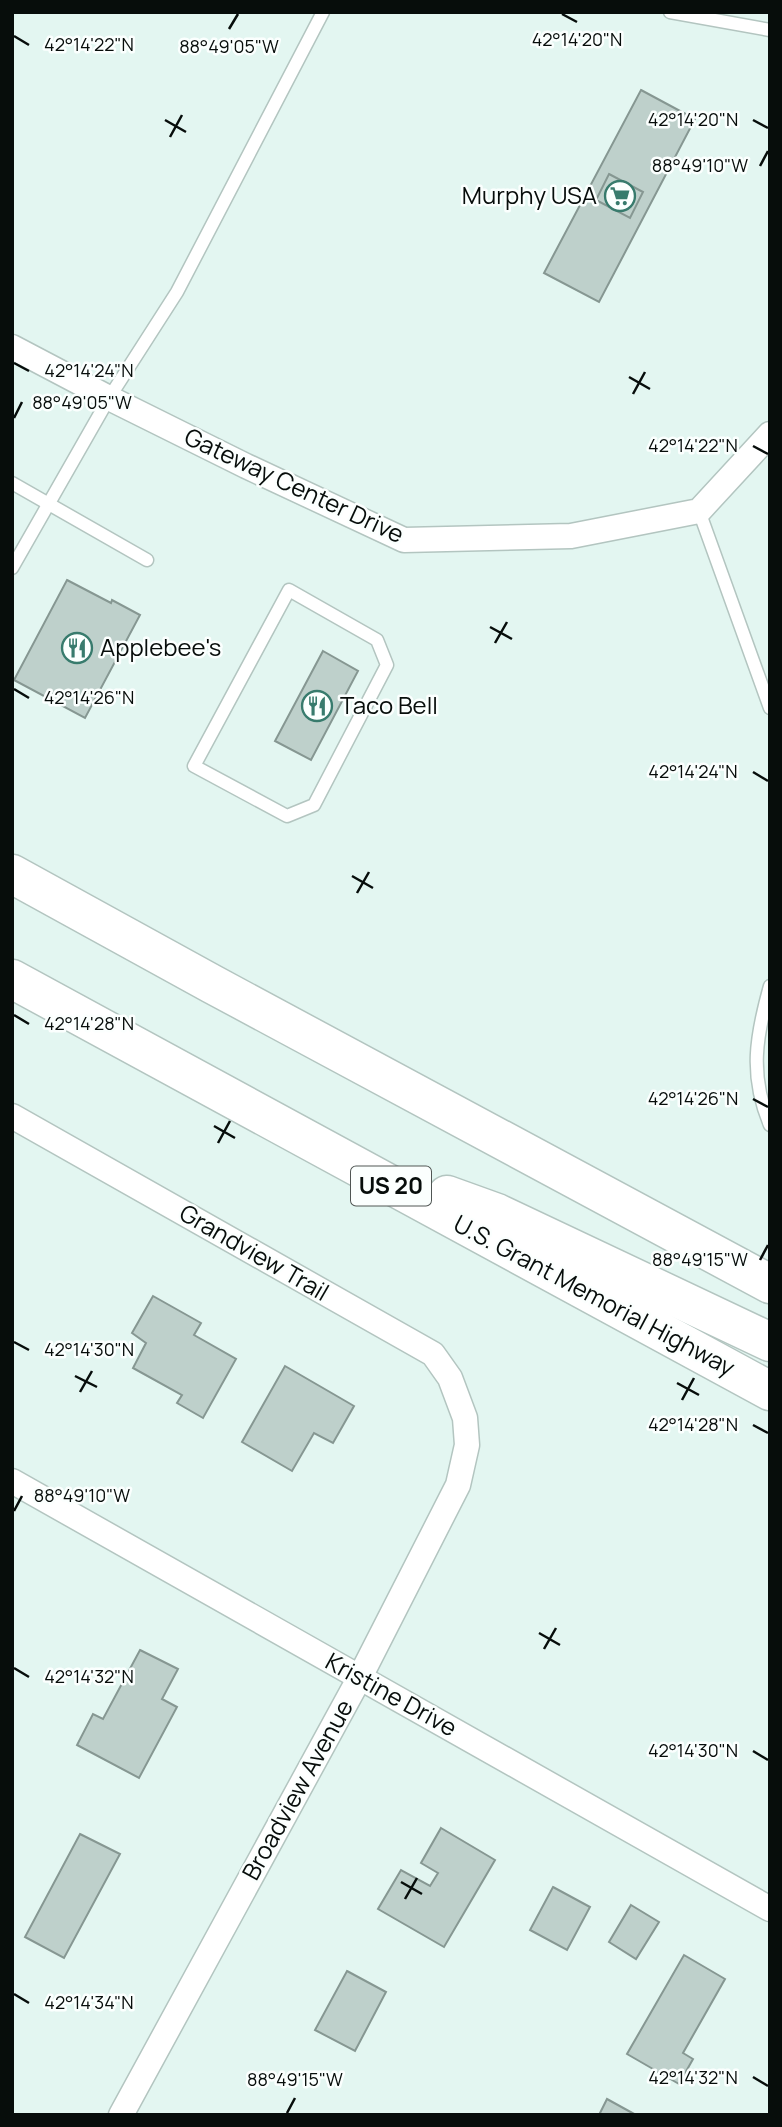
<svg xmlns="http://www.w3.org/2000/svg" width="782" height="2127" viewBox="0 0 782 2127" font-family="Manrope,sans-serif">
<rect width="100%" height="100%" fill="#e3f6f1"/>
<g fill="#bed0cb" stroke="#869792" stroke-width="2">
<polygon points="641,90 695,119 599,302 544,273"/>
<polygon points="609,174 643,192 630,218 596,200"/>
<polygon points="67,580 111,603 112,600 140,615 85,718 14,680"/>
<polygon points="323,651 358,671 311,760 275,741"/>
<polygon points="153,1296 201,1323 194,1335 236,1359 203,1418 177,1403 182,1395 133,1368 146,1343 132,1333"/>
<polygon points="285,1366 354,1406 333,1443 314,1433 292,1471 242,1442"/>
<polygon points="140,1650 178,1669 162,1699 177,1707 139,1778 77,1745 93,1714 103,1719"/>
<polygon points="441,1828 495,1860 444,1947 378,1909 401,1870 430,1886 438,1873 421,1863"/>
<polygon points="80,1834 120,1854 64,1958 25,1937"/>
<polygon points="553,1887 590,1907 567,1950 530,1930"/>
<polygon points="631,1905 659,1922 636,1959 609,1942"/>
<polygon points="684,1955 725,1979 683,2053 693,2059 679,2084 627,2054"/>
<polygon points="347,1971 386,1992 355,2051 315,2030"/>
<polygon points="607,2099 636,2115 599,2115"/>
</g>
<g fill="none" stroke-linecap="round" stroke-linejoin="round">
<g stroke="#b3c5c0" stroke-width="15">
<g id="service">
<polyline points="670,12 770,30"/>
<polyline points="12,483 147,560"/>
<polyline points="699,511 770,708"/>
<polyline points="12,568 109,398 177,292 323,12"/>
<polygon points="289,590 377,640 387,665 314,805 287,816 194,766"/>
<path d="M770,986C756,1036 749,1075 770,1125"/>
</g>
</g>
<g stroke="#b3c5c0" stroke-width="27">
<g id="minor">
<polyline points="12,347 109,398 246,466 404,540 571,536 699,511 770,434"/>
<polyline points="12,1116 433,1354 450,1378 465,1418 467,1445 458,1485 360,1677 121,2115"/>
<polyline points="12,1481 770,1909"/>
</g>
</g>
<g stroke="#b3c5c0" stroke-width="41">
<g id="primary">
<polyline points="12,874 212,984 770,1284"/>
<polyline points="12,979 770,1391"/>
<polyline points="447,1195 497,1213 770,1342"/>
</g>
</g>
<use href="#service" stroke="#fff" stroke-width="12"/>
<use href="#minor" stroke="#fff" stroke-width="24"/>
<use href="#primary" stroke="#fff" stroke-width="38"/>
</g>
<path fill="none" stroke="#070d0b" stroke-width="2.5" d="M562,14L577,22M229,29L238,14M14,36L29,45M165,120L186,132M753,120L768,128M170,137L182,115M760,166L768,151M14,363L29,371M629,377L650,389M633,394L645,372M14,418L22,402M753,446L768,454M490,627L512,639M495,643L507,622M14,689L29,698M753,772L768,781M352,876L373,888M357,893L369,872M14,1015L29,1024M753,1099L768,1107M214,1126L235,1138M218,1143L230,1121M760,1260L768,1245M14,1342L29,1350M75,1376L97,1387M677,1383L699,1395M80,1392L92,1371M682,1400L694,1378M753,1425L768,1433M14,1511L22,1496M539,1633L560,1645M544,1649L556,1628M14,1668L29,1677M753,1751L768,1760M401,1882L422,1894M405,1899L417,1878M14,1994L29,2003M753,2077L768,2086M287,2113L295,2098"/>
<defs>
<g id="supermarket-ring" transform="scale(1.575)"><circle r="9.5" fill="#fbfffe" stroke="#387b6d" stroke-width="1.5"/><path d="M-6-5.5h2.5l.6 2H6L4.5 2H-2.5L-4.4-4H-6ZM-1.5 3.2a1.3 1.3 0 1 0 .1 0ZM3 3.2a1.3 1.3 0 1 0 .1 0Z" fill="#387b6d"/></g>
<g id="restaurant-ring" transform="scale(1.575)"><circle r="9.5" fill="#fbfffe" stroke="#387b6d" stroke-width="1.5"/><path d="M-5-6h1v4h1v-4h1v4h1v-4h1v5L-1.5 .5V6h-2V.5L-5-1ZM5-6V6H3V1.5H1.5Q1.5-4 5-6Z" fill="#387b6d"/></g>
</defs>
<g fill-rule="evenodd">
<use href="#supermarket-ring" x="620" y="196"/>
<use href="#restaurant-ring" x="77" y="648"/>
<use href="#restaurant-ring" x="317" y="706"/>
</g>
<g text-anchor="middle" stroke-width="5" stroke-linejoin="round" paint-order="stroke">
<rect fill="#fbfffe" stroke="#505654" stroke-width="2" x="351" y="1166.5" width="80" height="39" rx="5"/>
<g font-size="23" font-weight="bold" fill="#070d0b">
<text x="391" y="1194">US 20</text>
</g>
<g font-size="24" fill="#070d0b" stroke="#fbfffe" text-anchor="start">
<text x="597" y="204" text-anchor="end">Murphy USA</text>
<text x="100" y="656">Applebee's</text>
<text x="340" y="714">Taco Bell</text>
</g>
<g font-size="24" fill="#070d0b" stroke="#fbfffe">
<text transform="translate(294 486) rotate(25)" y="8">Gateway Center Drive</text>
<text transform="translate(254 1253) rotate(30)" y="8">Grandview Trail</text>
<text transform="translate(594 1296) rotate(28)" y="8">U.S. Grant Memorial Highway</text>
<text transform="translate(391 1695) rotate(29)" y="8">Kristine Drive</text>
<text transform="translate(298 1790) rotate(-61)" y="8">Broadview Avenue</text>
</g>
</g>
<g font-size="18" text-anchor="middle" fill="#070d0b" stroke="#fbfffe" stroke-width="5" stroke-linejoin="round" paint-order="stroke">
<text x="577" y="46">42°14'20"N</text>
<text x="89" y="51">42°14'22"N</text>
<text x="229" y="53">88°49'05"W</text>
<text x="693" y="126">42°14'20"N</text>
<text x="700" y="172">88°49'10"W</text>
<text x="89" y="377">42°14'24"N</text>
<text x="82" y="409">88°49'05"W</text>
<text x="693" y="452">42°14'22"N</text>
<text x="89" y="704">42°14'26"N</text>
<text x="693" y="778">42°14'24"N</text>
<text x="89" y="1030">42°14'28"N</text>
<text x="693" y="1105">42°14'26"N</text>
<text x="700" y="1266">88°49'15"W</text>
<text x="89" y="1356">42°14'30"N</text>
<text x="693" y="1431">42°14'28"N</text>
<text x="82" y="1502">88°49'10"W</text>
<text x="89" y="1683">42°14'32"N</text>
<text x="693" y="1757">42°14'30"N</text>
<text x="89" y="2009">42°14'34"N</text>
<text x="693" y="2084">42°14'32"N</text>
<text x="295" y="2086">88°49'15"W</text>
</g>
<rect width="782" height="2127" fill="none" stroke="#070d0b" stroke-width="28"/>
</svg>
